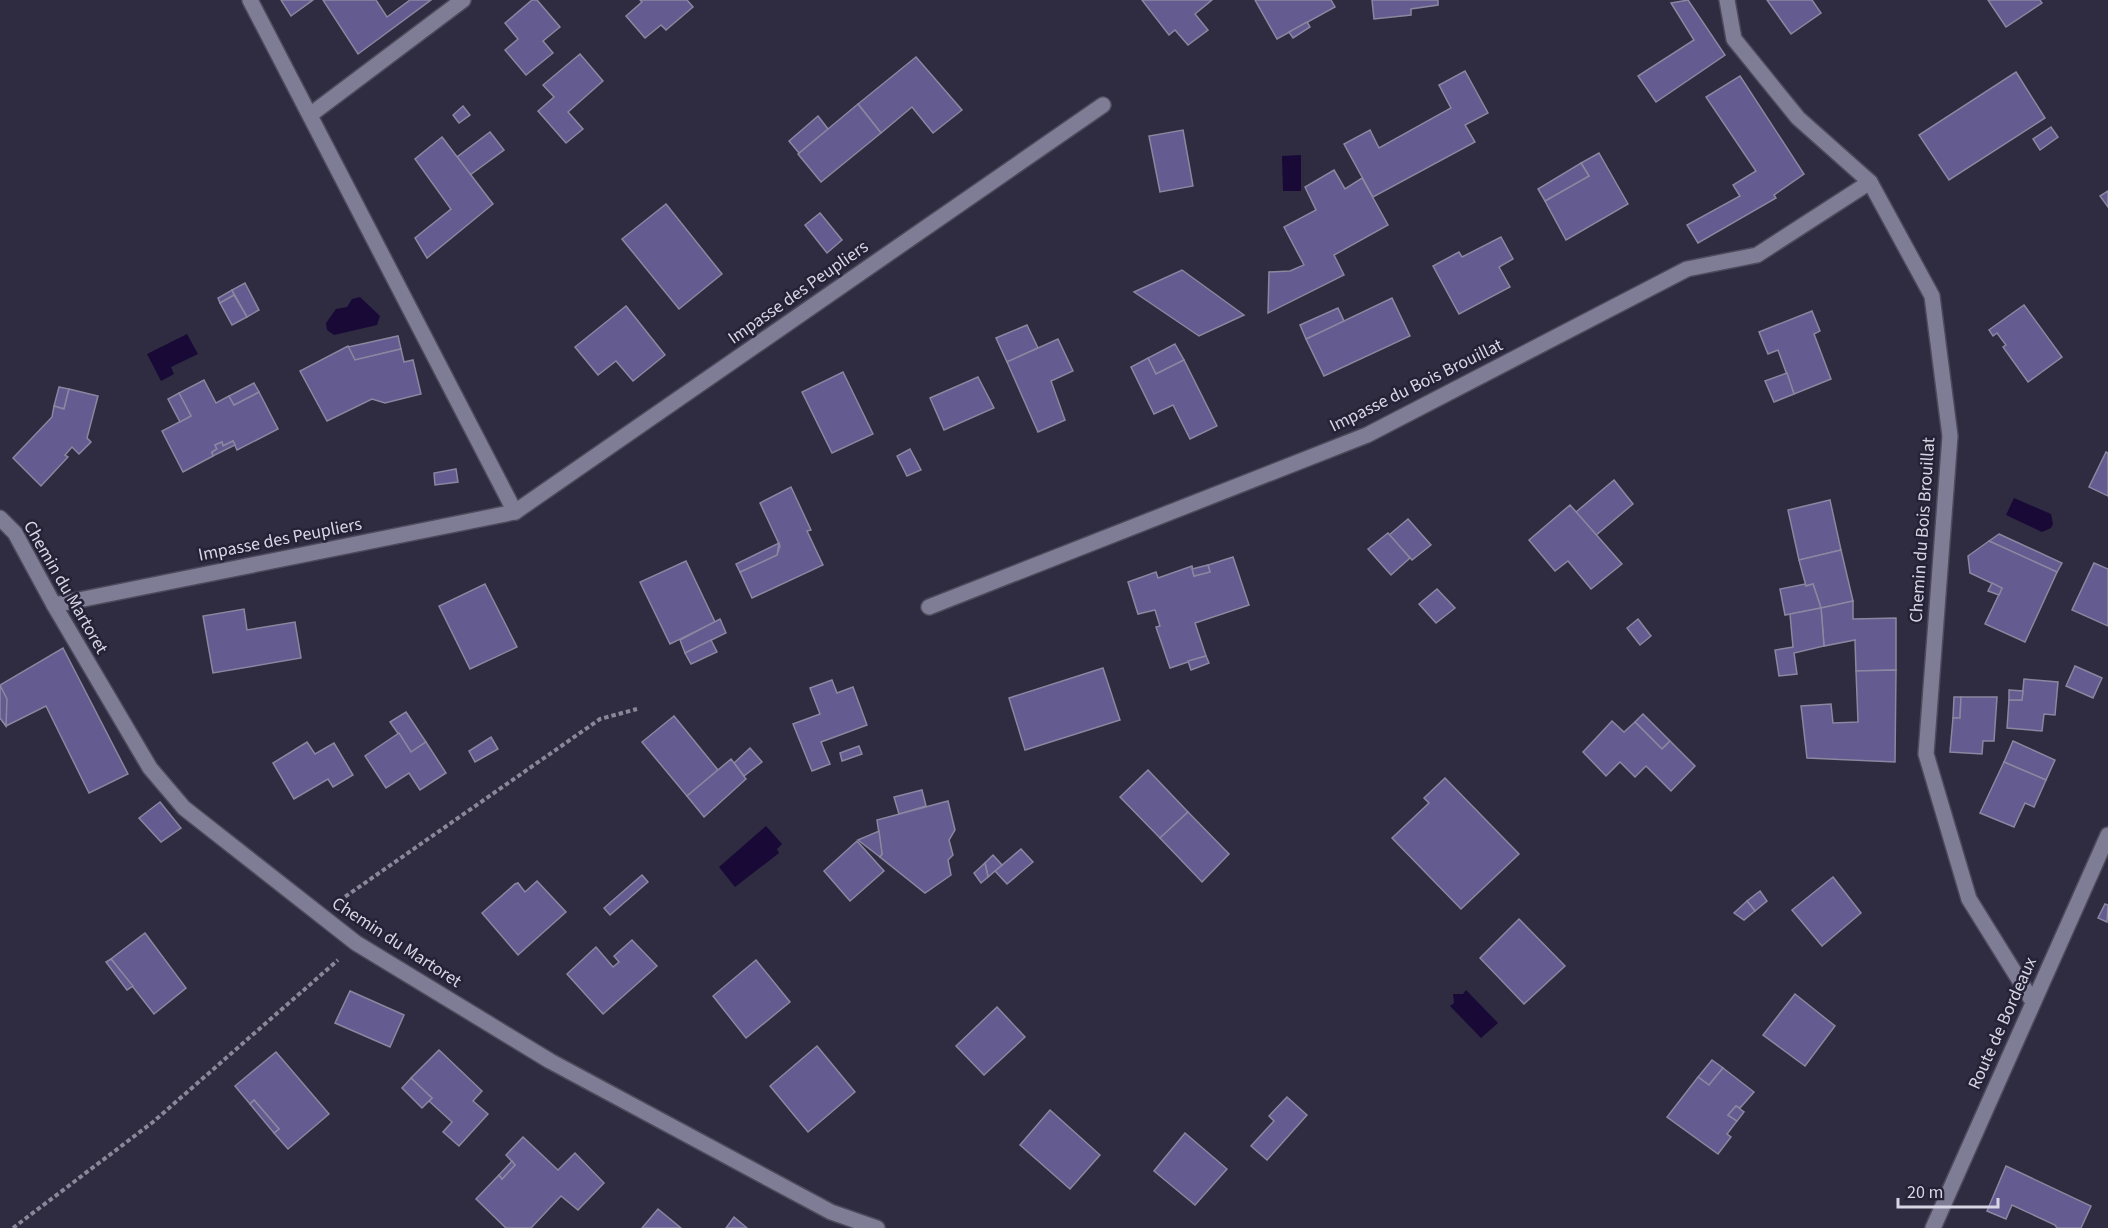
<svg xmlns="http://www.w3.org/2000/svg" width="2108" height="1228" viewBox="0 0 2108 1228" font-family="'Source Sans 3',sans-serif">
<rect width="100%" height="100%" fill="#2f2c41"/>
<g fill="#180937">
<polygon points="1301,155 1301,191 1283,191 1282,156"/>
<polygon points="360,297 380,316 377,325 334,335 327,330 326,323 336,309 347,307 352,299"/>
<polygon points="187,334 198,354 171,367 174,374 161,381 147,354"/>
<polygon points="2014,498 2051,514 2053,524 2051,528 2042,532 2006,515"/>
<polygon points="766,826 782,844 777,849 779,853 735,887 719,867"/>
<polygon points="1466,990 1498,1023 1481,1038 1450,1006 1454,1003 1453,994 1463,994"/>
</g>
<g fill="#645b90" stroke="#8a87a0" stroke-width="1.5">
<polygon points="281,0 313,0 291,16"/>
<polygon points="323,0 376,0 387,17 410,0 431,0 358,54"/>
<polygon points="532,0 537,0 560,27 543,41 553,53 526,75 505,50 518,39 505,23"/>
<polygon points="640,0 687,0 693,7 666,30 661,25 645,38 626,16 642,2"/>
<polygon points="1142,0 1212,0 1195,14 1208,30 1188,45 1175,30 1169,35"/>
<polygon points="1255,0 1331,0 1335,7 1277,39"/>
<polygon points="1372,0 1438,0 1438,5 1411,9 1411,15 1374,19"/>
<polygon points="1688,0 1725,55 1656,102 1638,76 1694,40 1671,3"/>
<polygon points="1767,0 1812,0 1821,13 1791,34"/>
<polygon points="1988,0 2040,0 2042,3 2006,27"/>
<polygon points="1307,22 1310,27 1293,38 1289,32"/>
<polygon points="580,54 603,81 568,112 583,129 566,143 538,111 554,97 543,85"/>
<polygon points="916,57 962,110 933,133 912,107 881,133 858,104"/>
<polygon points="1465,71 1488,113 1465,125 1475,142 1373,197 1344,144 1370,130 1379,148 1451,108 1439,85"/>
<polygon points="2016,72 2045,118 1949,180 1919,135"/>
<polygon points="1740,76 1804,174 1774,195 1776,198 1698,243 1687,225 1740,196 1733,185 1756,171 1706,97"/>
<polygon points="858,104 881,133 821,182 798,154"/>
<polygon points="463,106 470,115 459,123 453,115"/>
<polygon points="818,116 828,129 799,153 789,141"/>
<polygon points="2051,127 2058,137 2040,150 2033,139"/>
<polygon points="1183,130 1193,186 1160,192 1149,136"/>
<polygon points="490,132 504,150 470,175 457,157"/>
<polygon points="442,137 493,204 427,258 415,238 451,209 415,159"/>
<polygon points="1599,153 1628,204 1566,240 1545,201 1589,176 1581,163"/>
<polygon points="1581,163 1589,176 1545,201 1538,189"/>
<polygon points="1334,170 1345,189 1362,178 1388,225 1334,255 1344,275 1268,313 1269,272 1290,271 1304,265 1284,227 1316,210 1305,187"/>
<polygon points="2108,191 2108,207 2100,196"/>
<polygon points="666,204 722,274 679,309 622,239"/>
<polygon points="820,213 842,240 827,253 805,225"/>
<polygon points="1501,237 1513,259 1499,267 1510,287 1459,314 1433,266 1459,252 1462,257"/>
<polygon points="1182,270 1244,315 1199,336 1134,292"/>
<polygon points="245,283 259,310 247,317 232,290"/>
<polygon points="232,290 234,295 220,303 218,298"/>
<polygon points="234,295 247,317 232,325 220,303"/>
<polygon points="1392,298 1410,336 1324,376 1306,339"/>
<polygon points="2024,305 2062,357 2028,382 2003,347 2006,345 1997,333 1993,336 1989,330"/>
<polygon points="626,306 665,355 633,381 616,361 598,375 575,347"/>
<polygon points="1338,308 1344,321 1306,339 1300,325"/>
<polygon points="1812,311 1820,331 1814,334 1831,379 1794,394 1778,350 1768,354 1759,332"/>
<polygon points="1027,325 1038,348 1007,362 996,338"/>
<polygon points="398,336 401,349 355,360 348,347"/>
<polygon points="1058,339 1073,371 1051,381 1065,420 1038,432 1007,362"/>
<polygon points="1175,344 1184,360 1156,374 1148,358"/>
<polygon points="348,346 355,360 401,349 404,362 413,360 421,394 385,403 372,399 327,421 300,371"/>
<polygon points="1148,358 1156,374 1184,360 1217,426 1190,439 1173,405 1154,414 1131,367"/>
<polygon points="843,372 873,434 832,453 802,392"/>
<polygon points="1787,373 1794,394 1774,402 1765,381"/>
<polygon points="978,377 994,408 944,430 930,398"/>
<polygon points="204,380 216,403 229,396 234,405 259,392 278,429 237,450 233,441 223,446 222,442 215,445 217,449 212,452 213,456 183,472 162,431 191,416 179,393"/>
<polygon points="254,383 259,392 234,405 229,396"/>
<polygon points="59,387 69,389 64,409 54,406"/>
<polygon points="69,389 98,396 87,438 91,442 79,454 72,447 65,455 68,457 41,486 13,458 52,417 54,406 64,409"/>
<polygon points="179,393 191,416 180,422 168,399"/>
<polygon points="233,441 235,445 213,456 212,452 217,449 215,445 222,442 223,446"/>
<polygon points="910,449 921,470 907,476 897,456"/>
<polygon points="2106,452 2108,453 2108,496 2089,487"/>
<polygon points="456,469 458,482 435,485 434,473"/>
<polygon points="1614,480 1633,504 1595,536 1576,512"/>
<polygon points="791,487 811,530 807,531 823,565 752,598 740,572 777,555 780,546 760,503"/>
<polygon points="1830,500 1841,550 1799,560 1788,510"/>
<polygon points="1570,505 1622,564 1591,589 1568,561 1555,571 1529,540"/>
<polygon points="1408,519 1431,545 1412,560 1389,535"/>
<polygon points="1388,533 1410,558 1391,575 1368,549"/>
<polygon points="1999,534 2062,563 2057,572 1989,541"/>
<polygon points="1989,541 2057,572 2025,642 1985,624 2002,588 1970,573 1968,556"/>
<polygon points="779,543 777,555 740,572 736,564"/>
<polygon points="1841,550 1853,601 1821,608 1813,584 1806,586 1799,560"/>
<polygon points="1233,557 1249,605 1195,623 1206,656 1170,668 1156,627 1160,626 1155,610 1138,614 1128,582 1156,572 1158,578 1192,566 1194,576 1210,572 1208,565"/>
<polygon points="686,561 715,622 670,644 640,582"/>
<polygon points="2094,563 2108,569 2108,626 2072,610"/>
<polygon points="1208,565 1210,572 1194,576 1192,569"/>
<polygon points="1992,583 2002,588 1999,595 1988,591"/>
<polygon points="485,584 517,647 470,669 439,606"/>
<polygon points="1805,584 1806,586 1813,584 1821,608 1785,615 1780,589"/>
<polygon points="1437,589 1455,608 1436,623 1419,604"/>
<polygon points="1853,601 1853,619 1896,618 1896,670 1856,671 1855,640 1824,646 1821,608"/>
<polygon points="1821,608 1824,646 1794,653 1797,674 1779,676 1775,650 1793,647 1790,614"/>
<polygon points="244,609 247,630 295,622 301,658 213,673 203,616"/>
<polygon points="720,619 726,633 685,653 680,640"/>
<polygon points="1638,619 1651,636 1640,645 1627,628"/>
<polygon points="711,640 717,652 691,664 685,653"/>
<polygon points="63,648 128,774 89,793 46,706 6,726 0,718 0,685"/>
<polygon points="1206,656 1209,663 1191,670 1188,661"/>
<polygon points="2075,666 2102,678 2093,698 2066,686"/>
<polygon points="1103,668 1120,720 1025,750 1009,698"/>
<polygon points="1896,670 1895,762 1807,758 1801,706 1831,704 1833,723 1858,722 1856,671"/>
<polygon points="2024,679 2058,682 2055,715 2044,714 2042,731 2007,728 2009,700 2022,700"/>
<polygon points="832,680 837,693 853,687 867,725 821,742 830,764 812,771 793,724 820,714 810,688"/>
<polygon points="0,685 7,699 6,726 0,718"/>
<polygon points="2009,690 2023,691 2022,700 2009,700"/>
<polygon points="1954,697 1961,697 1960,718 1953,718"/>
<polygon points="1961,697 1997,697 1994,741 1983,741 1982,754 1950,752 1953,718 1960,718"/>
<polygon points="406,712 426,742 411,752 390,722"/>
<polygon points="1643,714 1670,741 1662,749 1635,722"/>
<polygon points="674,716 718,770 687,796 642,742"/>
<polygon points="1612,721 1624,732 1635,722 1662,749 1670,741 1695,766 1671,791 1646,766 1635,777 1620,762 1606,776 1583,752"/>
<polygon points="399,733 411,752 426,742 446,773 420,790 409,773 386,788 365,756"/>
<polygon points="491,737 498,749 475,762 469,751"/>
<polygon points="2013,741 2055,760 2046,780 2004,762"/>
<polygon points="307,742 315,754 334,743 353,775 333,787 328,779 294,799 273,763"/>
<polygon points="859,746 862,754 842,761 840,753"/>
<polygon points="750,748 762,762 744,776 734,763"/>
<polygon points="731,759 746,779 704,817 687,796"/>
<polygon points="2004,762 2046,780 2034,807 2025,803 2014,827 1980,813"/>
<polygon points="1148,770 1188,812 1160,838 1120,797"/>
<polygon points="1445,778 1519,854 1461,909 1392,838 1429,803 1424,798"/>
<polygon points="922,790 926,806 899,814 894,797"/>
<polygon points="948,801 955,830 949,840 953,855 948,860 951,875 925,893 880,857 882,854 877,820"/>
<polygon points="160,802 181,828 161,842 139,818"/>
<polygon points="1188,812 1229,854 1202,882 1160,838"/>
<polygon points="879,831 882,854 880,857 858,840"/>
<polygon points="857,841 884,871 850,901 824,871"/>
<polygon points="1021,849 1033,862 1007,884 995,871"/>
<polygon points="993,855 1002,865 988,877 985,863"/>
<polygon points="985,863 988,877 981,883 974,873"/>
<polygon points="642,875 648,882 610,915 604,908"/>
<polygon points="1833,877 1861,913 1822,946 1792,910"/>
<polygon points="537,881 566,912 518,955 482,913 515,884 518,883 525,892"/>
<polygon points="1760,891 1767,901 1755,911 1747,901"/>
<polygon points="1747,901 1755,911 1744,920 1734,913"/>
<polygon points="2105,904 2108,905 2107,922 2098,918"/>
<polygon points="1519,919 1565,966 1524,1004 1480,958"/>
<polygon points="145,933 186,988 154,1014 111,959"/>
<polygon points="632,940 657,966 603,1014 567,974 596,947 613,967 619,962 614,956"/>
<polygon points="111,959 133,986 127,990 106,962"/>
<polygon points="756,960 790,1002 746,1038 713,996"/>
<polygon points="350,991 404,1015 390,1047 335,1023"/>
<polygon points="1795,994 1835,1026 1805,1066 1763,1035"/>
<polygon points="997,1007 1025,1037 984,1075 956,1046"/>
<polygon points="817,1046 855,1092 808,1132 770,1086"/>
<polygon points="439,1050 482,1091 473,1101 488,1114 459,1146 443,1132 452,1122 429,1101 432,1098 411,1078"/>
<polygon points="276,1052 329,1114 288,1149 274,1133 279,1129 254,1100 250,1104 235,1086"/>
<polygon points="1712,1060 1723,1068 1709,1085 1698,1077"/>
<polygon points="1723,1068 1754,1092 1740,1108 1736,1106 1728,1115 1737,1121 1727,1134 1731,1137 1718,1154 1667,1117 1698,1077 1709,1085"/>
<polygon points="411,1078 432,1098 422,1108 402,1088"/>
<polygon points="1287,1097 1307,1115 1267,1160 1251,1146 1274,1121 1269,1116"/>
<polygon points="254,1100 279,1129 274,1133 250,1104"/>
<polygon points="1736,1106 1744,1112 1737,1121 1728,1115"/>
<polygon points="1050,1110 1100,1155 1070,1189 1020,1145"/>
<polygon points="1185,1133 1227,1169 1195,1205 1154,1171"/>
<polygon points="523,1137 558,1170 575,1153 604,1183 578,1210 561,1196 531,1228 506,1228 476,1199 499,1175 502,1179 515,1165 506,1155"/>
<polygon points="512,1161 515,1165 502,1179 499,1175"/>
<polygon points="2006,1166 2091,1206 2081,1228 2057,1228 2055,1225 2012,1205 2006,1219 1987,1211"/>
<polygon points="658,1209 681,1228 642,1228"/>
<polygon points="734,1217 747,1228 726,1228"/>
</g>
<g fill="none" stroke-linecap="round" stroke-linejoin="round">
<g stroke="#4d4a5c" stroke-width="18">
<g id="street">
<polyline points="250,0 515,512"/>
<polyline points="1727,0 1734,39 1798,118 1870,182 1932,296 1950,436 1926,754 1969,899 2033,1002"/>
<polyline points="310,115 463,0"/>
<polyline points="0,518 15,533 54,605 150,768 184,808 356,943 550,1061 831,1212 877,1228"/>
<polyline points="54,605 515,512 1103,105"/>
<polyline points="929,607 1367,435 1687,269 1757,255 1870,182"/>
</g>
</g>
<g stroke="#4d4a5c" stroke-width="18">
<polyline id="secondary" points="1933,1228 2108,835"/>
</g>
<g stroke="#8a8799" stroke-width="4" stroke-dasharray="4.5 3" stroke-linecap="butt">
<polyline points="339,901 600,719 637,709"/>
<polyline points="13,1228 153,1122 338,960"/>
</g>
<use href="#street" stroke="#7f7c96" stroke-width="15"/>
<use href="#secondary" stroke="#7f7c96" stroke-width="15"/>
</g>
<g text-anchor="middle" stroke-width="5" stroke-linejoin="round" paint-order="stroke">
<g font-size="18" fill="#d8d6e4" stroke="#252237">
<text transform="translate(798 292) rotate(-35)" y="6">Impasse des Peupliers</text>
<text transform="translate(1416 385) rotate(-26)" y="6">Impasse du Bois Brouillat</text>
<text transform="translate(1922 530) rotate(-86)" y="6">Chemin du Bois Brouillat</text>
<text transform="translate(280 539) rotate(-11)" y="6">Impasse des Peupliers</text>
<text transform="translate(66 587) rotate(60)" y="6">Chemin du Martoret</text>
<text transform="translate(397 942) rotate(33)" y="6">Chemin du Martoret</text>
<text transform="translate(2002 1023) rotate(-66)" y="6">Route de Bordeaux</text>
</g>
</g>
<path d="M1898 1198v9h100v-9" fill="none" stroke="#d8d6e4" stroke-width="3"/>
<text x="1907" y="1198" font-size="18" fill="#d8d6e4" stroke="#252237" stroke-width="4.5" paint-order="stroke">20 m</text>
</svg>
